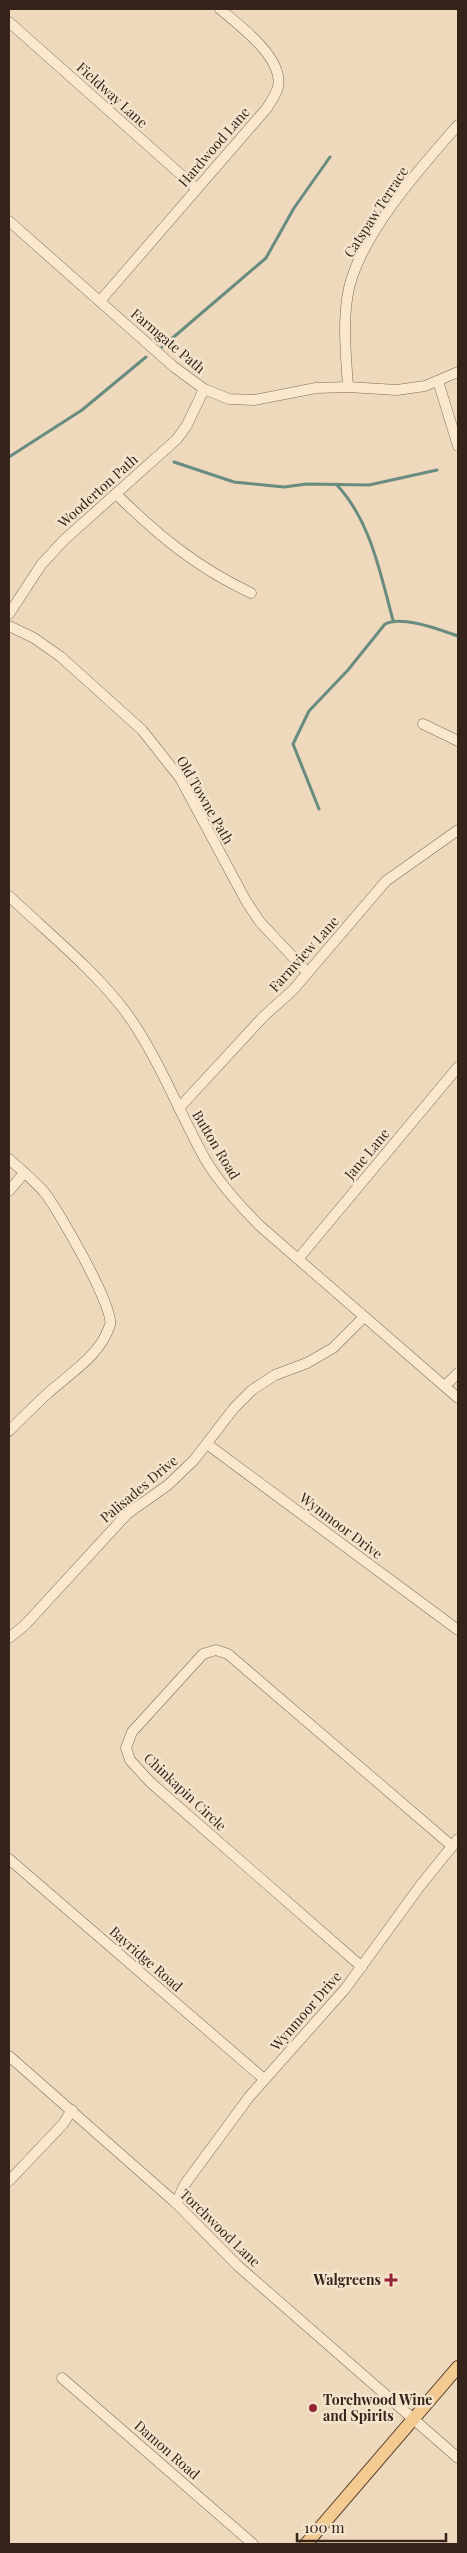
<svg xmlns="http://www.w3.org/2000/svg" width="467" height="2553" viewBox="0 0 467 2553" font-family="'Playfair Display',serif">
<rect width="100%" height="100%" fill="#eed9bc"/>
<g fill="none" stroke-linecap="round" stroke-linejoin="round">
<g stroke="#688c7f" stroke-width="3">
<polyline points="162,347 266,258 294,208 330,157"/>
<polyline points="9,457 82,410 146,357"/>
<polyline points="174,462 234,482 284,487 307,484 369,485 437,470"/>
<path d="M336,484C371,521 380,573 393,620"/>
<path d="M319,809L293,744L309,711L348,670L385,624C402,615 440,630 458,636"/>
</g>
<g stroke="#856955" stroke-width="11">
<g id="minor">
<polyline points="9,22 196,188"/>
<polyline points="9,221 174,367 204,389 229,399 254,400 316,388 348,387 397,390 425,386 458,372"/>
<path d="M100,301L267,108C271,101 276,95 278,87C284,58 240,26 220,9"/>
<polyline points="438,381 458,446"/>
<path d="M348,387C346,355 342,320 349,288C362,233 421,167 458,125"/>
<path d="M116,494C159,536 196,567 251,593"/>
<polyline points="9,614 41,565 64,540 177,439 187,425 204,389"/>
<polyline points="9,626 34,638 61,657 142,730 180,778 246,901 260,922 307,972"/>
<polyline points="423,724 458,741"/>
<path d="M9,896C48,933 92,968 125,1011C158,1056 178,1110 205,1159C220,1184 240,1206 260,1226L458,1398"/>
<polyline points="179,1108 263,1017 293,990 386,881 458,830"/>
<path d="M9,1159C21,1170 35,1181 45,1193C58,1210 115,1308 110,1325C100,1356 70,1373 47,1394C34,1406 21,1419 9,1431"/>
<polyline points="9,1191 24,1173"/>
<polyline points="298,1259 458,1067"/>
<polyline points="445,1386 458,1373"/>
<polyline points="207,1444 458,1630"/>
<polyline points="9,1638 25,1625 127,1514 168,1485 194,1460 234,1408 252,1390 275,1375 307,1363 333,1348 364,1317"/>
<polyline points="9,1859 264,2079"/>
<polyline points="362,1967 150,1782 130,1760 126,1748 132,1732 203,1654 216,1650 228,1654 452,1846"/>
<polyline points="9,2056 176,2203 237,2265 458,2458"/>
<polyline points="9,2181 63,2124 72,2110"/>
<polyline points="176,2203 185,2184 249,2097 345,1989 420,1886 458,1839"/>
<polyline points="62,2378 253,2544"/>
</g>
</g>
<g stroke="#52382a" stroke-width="14">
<polyline id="major" points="306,2544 458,2367"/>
</g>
<use href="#minor" stroke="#f9e8ce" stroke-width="10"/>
<use href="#major" stroke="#f3ca91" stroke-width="12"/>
</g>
<g fill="#952532" stroke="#f5e4cb" stroke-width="2">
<path d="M388.5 2272.5h5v5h5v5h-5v5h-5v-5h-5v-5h5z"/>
<circle cx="313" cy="2408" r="5"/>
</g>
<g text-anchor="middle" stroke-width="5" stroke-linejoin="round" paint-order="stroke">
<g font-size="14" fill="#34241a" stroke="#f5e4cb">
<text transform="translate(112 95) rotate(42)" y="5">Fieldway Lane</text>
<text transform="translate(214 147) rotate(-49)" y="5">Hardwood Lane</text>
<text transform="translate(376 212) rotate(-57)" y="5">Catspaw Terrace</text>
<text transform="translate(168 341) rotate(40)" y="5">Farmgate Path</text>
<text transform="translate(98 491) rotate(-42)" y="5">Wooderton Path</text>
<text transform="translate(205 800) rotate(60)" y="5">Old Towne Path</text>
<text transform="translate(304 954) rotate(-48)" y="5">Farmview Lane</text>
<text transform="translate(216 1145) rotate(59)" y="5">Button Road</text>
<text transform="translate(367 1154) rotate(-50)" y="5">Jane Lane</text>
<text transform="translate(139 1489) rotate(-40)" y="5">Palisades Drive</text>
<text transform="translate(341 1526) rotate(37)" y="5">Wynmoor Drive</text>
<text transform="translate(185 1792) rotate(43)" y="5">Chinkapin Circle</text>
<text transform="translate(146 1959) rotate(41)" y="5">Bayridge Road</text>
<text transform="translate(306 2011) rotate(-49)" y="5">Wynmoor Drive</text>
<text transform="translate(220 2228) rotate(44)" y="5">Torchwood Lane</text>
<text transform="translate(167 2450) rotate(41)" y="5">Damon Road</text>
</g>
<g font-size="14" font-weight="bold" fill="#34241a" stroke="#f5e4cb" text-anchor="end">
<text x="381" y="2285">Walgreens</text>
<text x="323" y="2405" text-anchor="start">Torchwood Wine<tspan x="323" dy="16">and Spirits</tspan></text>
</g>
</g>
<rect width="467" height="2553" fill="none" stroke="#34241a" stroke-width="20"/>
<path d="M297 2533v8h149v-8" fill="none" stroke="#34241a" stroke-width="2.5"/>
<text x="304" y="2533" font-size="15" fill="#34241a" stroke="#f5e4cb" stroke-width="4" paint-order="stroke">100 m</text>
</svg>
